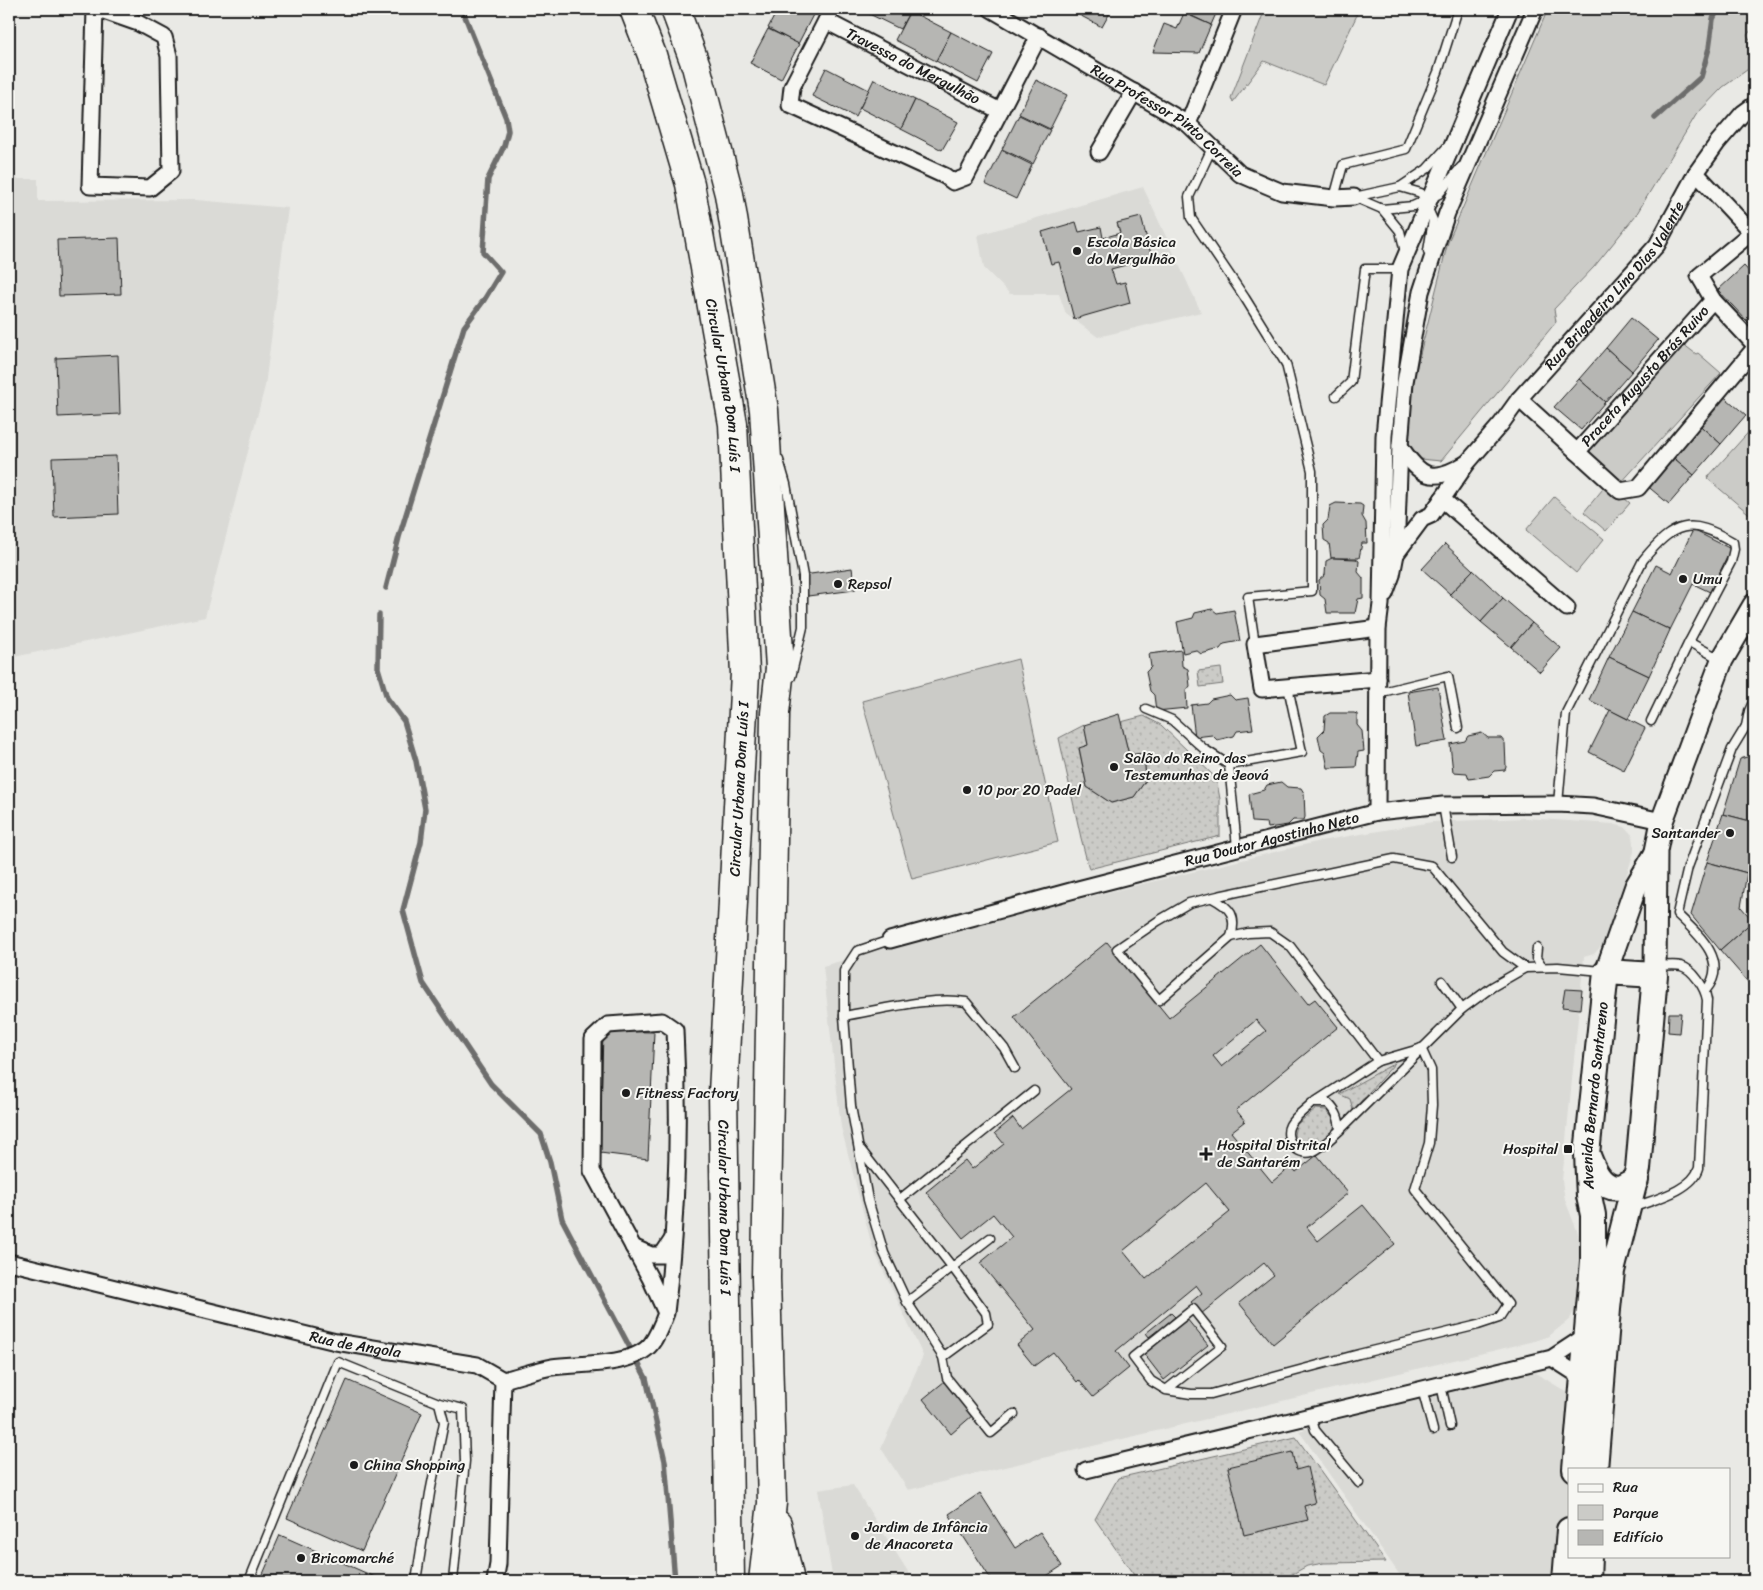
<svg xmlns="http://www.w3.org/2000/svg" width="1763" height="1590" viewBox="0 0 1763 1590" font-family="Sriracha,sans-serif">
<defs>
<pattern id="grass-dots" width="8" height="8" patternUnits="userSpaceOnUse" patternTransform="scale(1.25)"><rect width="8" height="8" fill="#cbcbc7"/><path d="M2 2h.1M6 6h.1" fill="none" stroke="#aeaeaa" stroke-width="1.8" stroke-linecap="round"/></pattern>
</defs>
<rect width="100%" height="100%" fill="#e9e9e5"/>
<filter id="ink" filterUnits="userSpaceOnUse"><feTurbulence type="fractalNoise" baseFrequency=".02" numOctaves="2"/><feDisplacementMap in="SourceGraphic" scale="10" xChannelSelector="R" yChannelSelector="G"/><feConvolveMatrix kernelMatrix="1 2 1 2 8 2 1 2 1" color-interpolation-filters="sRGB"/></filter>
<g filter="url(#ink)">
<g fill="#dadad6">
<polygon points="9,179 38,179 38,201 196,200 288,208 265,386 205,617 9,658"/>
<polygon points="1143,187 1201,312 1098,337 1066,314 1059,294 1010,294 984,268 978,235"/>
<polygon points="1525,818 1613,824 1625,827 1633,836 1634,843 1634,852 1605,942 1594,954 1584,957 1562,1181 1565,1200 1578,1233 1580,1245 1580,1289 1576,1307 1570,1319 1549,1336 1534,1341 908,1490 881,1448 923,1356 872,1246 841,1127 823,966 927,936 1320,841 1432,822"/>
<polygon points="1534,1372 1565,1391 1612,1425 1609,1469 1569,1469 1569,1556 1602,1556 1601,1581 1404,1581 1299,1431 1384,1406"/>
<polygon points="853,1485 914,1581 833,1581 818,1490"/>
</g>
<g fill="url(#grass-dots)" stroke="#747472">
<polygon points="1221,668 1223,684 1200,687 1198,671"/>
<polygon points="1144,716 1161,725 1216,778 1220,799 1220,836 1089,869 1081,838 1059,738 1084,725 1088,745 1079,749 1087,787 1111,803 1134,797 1146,780 1144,753 1129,755 1121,722"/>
<polygon points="1395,1063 1353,1110 1350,1099 1339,1094"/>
<polygon points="1316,1109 1326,1110 1335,1121 1333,1132 1313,1146 1302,1146 1294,1135 1296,1125"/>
<polygon points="1296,1437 1386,1562 1324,1563 1307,1566 1280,1581 1138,1581 1095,1519 1118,1478"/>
</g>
<g fill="#cbcbc7" stroke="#747472">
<polygon points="1265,9 1346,9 1357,15 1324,85 1264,61 1233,102 1231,98"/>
<polygon points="1548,9 1754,9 1754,27 1747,35 1754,45 1754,65 1723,87 1696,115 1636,215 1594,267 1554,309 1556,322 1441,461 1420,459 1410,449 1402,426 1448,242"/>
<polygon points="1683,344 1696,354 1698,353 1721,373 1619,485 1585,454"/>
<polygon points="1754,426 1754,518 1707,478"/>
<polygon points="1607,484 1630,503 1606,531 1584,512"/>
<polygon points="1554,497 1604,539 1576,573 1526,530"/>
<polygon points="1018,659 1058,842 912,879 862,701"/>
</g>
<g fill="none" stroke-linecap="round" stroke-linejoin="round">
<g stroke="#6d6d6c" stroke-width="5.5">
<polyline points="1655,118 1701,77 1709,48 1713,19 1718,9"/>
<polyline points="386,588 399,537 464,327 484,300 501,272 483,252 488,179 504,146 508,131 506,118 462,9"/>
<polyline points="379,615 378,668 387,698 404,721 416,761 425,809 421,842 403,910 423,983 491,1084 541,1134 550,1162 562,1219 646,1378 665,1461 675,1581"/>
</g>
</g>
<g fill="#b6b6b3" stroke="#1c1c1c" fill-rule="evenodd">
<polygon points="778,9 816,9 798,44 768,28"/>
<polygon points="859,9 911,9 900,29"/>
<polygon points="1068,9 1112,9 1102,27"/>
<polygon points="1195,9 1218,9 1211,25 1192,16"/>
<polygon points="910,11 951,32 936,61 895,40"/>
<polygon points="1184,13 1211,25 1199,53 1153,52 1164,24 1177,29"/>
<polygon points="768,29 799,44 781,79 750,63"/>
<polygon points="951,32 993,54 978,83 936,61"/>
<polygon points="826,68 869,90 855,117 812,96"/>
<polygon points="874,79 915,100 901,129 860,108"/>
<polygon points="1036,80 1067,95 1050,129 1019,114"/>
<polygon points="915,100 958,122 942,150 901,129"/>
<polygon points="1019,115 1050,130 1033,164 1002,149"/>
<polygon points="1002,150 1032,165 1016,199 985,184"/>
<polygon points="1141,217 1152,258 1111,269 1116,284 1125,282 1130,303 1074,319 1059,262 1051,264 1042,232 1076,222 1079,232 1101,227 1103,238 1120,233 1117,223"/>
<polygon points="119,238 121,294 59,296 57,240"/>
<polygon points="1744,266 1754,277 1754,312 1746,320 1718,290"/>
<polygon points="1754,312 1754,328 1746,320"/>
<polygon points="1631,318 1658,340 1632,371 1606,348"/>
<polygon points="1606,348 1632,371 1605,402 1579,379"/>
<polygon points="118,355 120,414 58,417 56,358"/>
<polygon points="1579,379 1605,402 1581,430 1554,407"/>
<polygon points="1721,394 1746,415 1721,444 1696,422"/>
<polygon points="1696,422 1721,444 1694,475 1669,454"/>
<polygon points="1669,454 1694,475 1669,504 1645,484"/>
<polygon points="116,456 118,514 54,517 52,458"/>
<polygon points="1336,503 1360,504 1363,506 1362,516 1366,523 1367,543 1362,543 1359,558 1331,558 1329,543 1324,540 1323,525 1328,520 1330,506"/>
<polygon points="1693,530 1731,549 1710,592 1693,584 1670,630 1632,612 1656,565 1672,573"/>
<polygon points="1445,544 1473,570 1450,594 1422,569"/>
<polygon points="1332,558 1356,559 1359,561 1358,572 1363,578 1363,598 1358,599 1355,613 1327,613 1325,599 1320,595 1319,580 1325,575 1326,561"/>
<polygon points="852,568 855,590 800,597 797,576"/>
<polygon points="1473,570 1503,598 1481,622 1450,594"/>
<polygon points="1503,598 1532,623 1511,647 1481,622"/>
<polygon points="1212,609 1217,613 1234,610 1240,641 1224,644 1220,649 1201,654 1196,650 1183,653 1177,622 1193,618 1195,613"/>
<polygon points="1632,612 1670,630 1649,676 1609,657"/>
<polygon points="1532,623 1561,648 1540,672 1511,647"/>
<polygon points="1181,650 1182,666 1188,669 1190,686 1186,691 1187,708 1156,711 1154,695 1150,691 1146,672 1151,667 1149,654"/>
<polygon points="1609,657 1649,676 1628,719 1589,700"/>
<polygon points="1438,687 1447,741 1416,746 1408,692"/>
<polygon points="1230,695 1235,700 1248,698 1253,729 1237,731 1234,736 1217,740 1212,735 1195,737 1191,705 1207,703 1211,699"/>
<polygon points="1610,710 1645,728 1624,770 1589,752"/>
<polygon points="1330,713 1354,713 1357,714 1357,725 1362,731 1364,751 1358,752 1356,767 1328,768 1325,753 1321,750 1318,736 1324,730 1325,716"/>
<polygon points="1119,714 1129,755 1144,753 1146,780 1134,797 1111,803 1087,787 1079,748 1088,745 1084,725"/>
<polygon points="1482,733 1488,738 1501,738 1505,743 1506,767 1505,770 1494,771 1489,776 1469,779 1467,773 1453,772 1450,744 1465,741 1468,736"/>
<polygon points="1754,755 1754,822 1723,814 1740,759"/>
<polygon points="1281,782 1287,787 1301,788 1304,793 1305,817 1304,820 1293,820 1288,825 1268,828 1267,823 1252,822 1249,794 1264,790 1267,785"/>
<polygon points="1723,814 1754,822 1754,851 1747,873 1707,862"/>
<polygon points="1707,862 1747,873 1741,907 1753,921 1720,950 1691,915"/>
<polygon points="1753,921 1754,923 1754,989 1720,950"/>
<path d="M1107,942L1169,1018L1260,944L1308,1004L1315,999L1338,1027L1236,1110L1245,1121L1231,1132L1272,1182L1291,1166L1296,1172L1317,1155L1348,1193L1307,1227L1318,1241L1363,1205L1395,1244L1273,1344L1239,1303L1274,1275L1264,1263L1201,1314L1191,1302L1202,1293L1196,1285L1116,1351L1129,1368L1093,1397L1079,1380L1077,1382L1053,1352L1034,1366L1017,1345L1035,1330L980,1263L1012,1237L993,1214L963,1238L926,1192L965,1160L972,1169L1004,1144L995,1133L1013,1118L1021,1129L1071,1089L1014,1017ZM1256,1020L1266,1031L1222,1067L1213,1056ZM1206,1183L1230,1212L1146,1279L1123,1251Z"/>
<polygon points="1565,989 1582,990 1580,1009 1562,1007"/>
<polygon points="1669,1013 1681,1013 1679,1033 1668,1032"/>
<polygon points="603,1031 654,1032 648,1159 600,1153"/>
<polygon points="1171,1313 1175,1317 1164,1326 1169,1333 1187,1319 1208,1345 1164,1380 1144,1354 1164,1338 1158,1330 1149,1337 1146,1333"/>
<polygon points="347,1380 422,1413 362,1551 287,1518"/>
<polygon points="945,1381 973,1415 951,1434 923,1399"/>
<polygon points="1292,1452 1296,1470 1307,1467 1315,1503 1304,1506 1308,1520 1244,1535 1228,1467"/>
<polygon points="980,1493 1015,1548 1040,1532 1062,1566 1039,1581 992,1581 949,1514"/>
<polygon points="280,1535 384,1581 260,1581"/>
</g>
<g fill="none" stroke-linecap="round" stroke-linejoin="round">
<g stroke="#1c1c1c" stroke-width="11">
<g id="lane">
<polyline points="1212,148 1189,197 1191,218 1245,298 1286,364 1312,471 1312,591 1248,597 1255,644"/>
<polyline points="1400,187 1421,193 1433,220 1428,251"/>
<polyline points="1354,197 1382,209 1413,206 1439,194 1461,167"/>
<polyline points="1354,197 1400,187 1427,169 1447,147"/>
<polyline points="1334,198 1343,165 1406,149 1438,72 1458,9"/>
<polyline points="1382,209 1400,231 1405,252"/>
<polyline points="1336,396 1351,382 1365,269 1400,269"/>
<polyline points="779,460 786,484 803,576 803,627 791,677"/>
<polyline points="1689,642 1720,659"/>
<polyline points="1378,693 1448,676 1458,728"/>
<polyline points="1754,700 1749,711 1746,726 1754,727"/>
<polyline points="1146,709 1172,720 1204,749 1229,765"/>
<path d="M1558,804L1566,713L1643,560C1674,522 1690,517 1733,542L1734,549L1731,562L1689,642L1651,721"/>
<polyline points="1443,805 1452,857"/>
<polyline points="1237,847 1229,765 1302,752 1288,687"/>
<path d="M1212,898C1231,908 1237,916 1231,937L1159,1000L1117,949L1158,921L1189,903L1218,896L1394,859L1432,866L1503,952L1525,968"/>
<polyline points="1231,937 1248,933 1270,932 1290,946 1378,1061 1419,1049"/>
<polyline points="890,940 857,951 844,971 844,1016 851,1106 868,1200 884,1253 907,1302 990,1238"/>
<polyline points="1537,948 1536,958 1542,967"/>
<polyline points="1442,981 1462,1009"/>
<path d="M1706,990C1730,961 1698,934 1677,914L1688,867L1732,749L1746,726"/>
<path d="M844,1016C880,1010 931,996 966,1002L1004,1048L1015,1068"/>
<polyline points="1313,1103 1378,1061"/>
<path d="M1340,1130C1339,1118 1337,1112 1328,1103H1312C1305,1110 1295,1116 1290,1125C1283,1138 1297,1157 1312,1152C1322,1148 1332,1137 1340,1130L1462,1009L1492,987L1525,968L1558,967L1602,971"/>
<polyline points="861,1150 953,1268 986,1313 988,1324 943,1357"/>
<polyline points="900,1199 1034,1091"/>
<path d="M1632,1208C1652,1200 1692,1191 1699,1168L1707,1000C1705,988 1693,969 1681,966C1674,964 1664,966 1656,966"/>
<polyline points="907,1302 943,1357 947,1378 991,1433 1014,1414"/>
<polyline points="1441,1385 1450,1426"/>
<polyline points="1422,1389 1433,1430"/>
<polyline points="1166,1390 1222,1346 1193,1309 1133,1357 1151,1381 1166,1390 1191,1394 1211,1394 1359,1354 1478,1325 1499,1318 1508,1304 1415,1189 1429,1143 1432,1105 1431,1070 1421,1048"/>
<polyline points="439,1403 463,1409 465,1461 453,1581"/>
<polyline points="1311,1416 1315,1430 1359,1483"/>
<polyline points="249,1581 338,1362 439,1403 444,1422 430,1493 416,1581"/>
</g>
</g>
<g stroke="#1c1c1c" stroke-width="19">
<g id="street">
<polyline points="95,9 90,186 150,188 171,171 169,56 164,37 138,23 98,9"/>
<polyline points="832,9 792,87 790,105 945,176 953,182 966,177 1039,36"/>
<path id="s1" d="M991,9L1188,124L1240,174L1282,192L1334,198L1354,197"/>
<path id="s2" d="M826,21L1000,111"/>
<polyline points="1188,124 1234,9"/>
<polyline points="1099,152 1134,92"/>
<polyline points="1696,173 1754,235"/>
<polyline points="1752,232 1699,276 1713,300 1754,344"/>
<polyline points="1519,399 1620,491 1638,488 1754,349"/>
<path d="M1400,446C1421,478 1432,484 1467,463"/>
<path id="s3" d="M1577,452L1713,300"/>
<polyline points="1442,499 1567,608"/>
<path id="s4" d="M1396,554L1422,519L1431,515L1468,462L1501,424L1519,399L1657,245L1696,173L1718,142L1743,113L1754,105"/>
<polyline points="1385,594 1392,575 1396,554 1400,446 1405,382 1421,292 1447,213 1535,9"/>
<polyline points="1378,679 1262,689 1255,644 1378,628"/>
<polyline points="1377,812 1378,628 1381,604 1384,436 1400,269 1510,9"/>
<path id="s5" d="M890,940L1078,889L1377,812L1443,805L1558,804L1593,806L1662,821"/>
<polyline points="633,1247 651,1255 662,1255 672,1240"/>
<path id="s6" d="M9,1262L336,1342L477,1365L503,1380"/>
<polyline points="1552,1358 1583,1378"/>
<path d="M503,1380C519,1376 536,1370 552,1367C578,1363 633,1367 651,1344C658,1335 662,1324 666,1313L650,1278L592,1171L593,1039L608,1025L662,1021L675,1030C680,1125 677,1219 666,1313"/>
<polyline points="1086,1470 1552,1358 1587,1335"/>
<polyline points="495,1581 498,1564 503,1380"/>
</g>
</g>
<g stroke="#1c1c1c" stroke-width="25">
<g id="secondary">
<polyline points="1606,972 1636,886 1655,854"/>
<polyline points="1655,975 1656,851 1662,821 1722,660 1754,605"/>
</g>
</g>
<g stroke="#1c1c1c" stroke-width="28">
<g id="primary">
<path d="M1589,1158C1594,1171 1603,1192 1622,1187C1626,1185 1631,1182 1636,1180"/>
<path id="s7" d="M1575,1469L1593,1261V1215L1589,1196L1587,1154L1606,972L1655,975L1638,1169L1612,1271L1608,1309L1595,1469"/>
<polyline points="1565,1581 1569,1530"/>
<polyline points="1588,1581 1589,1556"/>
</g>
</g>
<g stroke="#1c1c1c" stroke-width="31">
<g id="highway">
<path id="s8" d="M634,9L652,55L690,184L733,424L745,673L723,1093L730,1581"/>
<polyline points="675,9 696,66 729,194 764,410 780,668 775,713 766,1278 772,1503 763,1581"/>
<polyline points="777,1524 790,1581"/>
</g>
</g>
<use href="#lane" stroke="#f6f6f2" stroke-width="8"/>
<use href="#street" stroke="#f6f6f2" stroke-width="15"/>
<use href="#secondary" stroke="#f6f6f2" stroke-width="21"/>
<use href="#primary" stroke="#f6f6f2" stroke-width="24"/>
<use href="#highway" stroke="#f6f6f2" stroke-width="28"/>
</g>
</g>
<g fill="#1c1c1c" stroke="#f6f6f2" stroke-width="2">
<circle cx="1077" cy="251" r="5"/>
<circle cx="1683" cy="579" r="5"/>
<circle cx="838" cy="584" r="5"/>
<circle cx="1114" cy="767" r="5"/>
<circle cx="967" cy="790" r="5"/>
<circle cx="1730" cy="833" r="5"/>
<circle cx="626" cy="1093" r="5"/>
<rect x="1563" y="1144" width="10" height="10" rx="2.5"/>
<path d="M1203.5 1146.5h5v5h5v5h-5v5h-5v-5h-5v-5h5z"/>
<circle cx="354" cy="1465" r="5"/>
<circle cx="855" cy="1536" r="5"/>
<circle cx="301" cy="1558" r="5"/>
</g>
<g text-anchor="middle" stroke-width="4" stroke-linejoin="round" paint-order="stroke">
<g font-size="15" fill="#1c1c1c" stroke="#f6f6f2">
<text dy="5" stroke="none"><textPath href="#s2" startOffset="98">Travessa do Mergulhão</textPath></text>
<text dy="5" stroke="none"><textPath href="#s1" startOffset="209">Rua Professor Pinto Correia</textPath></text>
<text dy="5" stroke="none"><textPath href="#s4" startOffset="348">Rua Brigadeiro Lino Dias Valente</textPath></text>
<text dy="5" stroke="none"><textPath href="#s3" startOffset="102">Praceta Augusto Brás Ruivo</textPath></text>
<text dy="5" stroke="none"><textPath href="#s8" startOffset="388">Circular Urbana Dom Luís I</textPath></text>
<text transform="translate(739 789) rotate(-87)" y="5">Circular Urbana Dom Luís I</text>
<text dy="5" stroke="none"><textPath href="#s5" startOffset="395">Rua Doutor Agostinho Neto</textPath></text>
<text dy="5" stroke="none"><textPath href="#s7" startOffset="375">Avenida Bernardo Santareno</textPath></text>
<text dy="5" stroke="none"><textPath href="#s8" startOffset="1212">Circular Urbana Dom Luís I</textPath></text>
<text dy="5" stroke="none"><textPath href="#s6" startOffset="356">Rua de Angola</textPath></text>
</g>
<g font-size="15" fill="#1c1c1c" stroke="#f6f6f2" text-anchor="start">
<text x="1087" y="247">Escola Básica<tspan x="1087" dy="17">do Mergulhão</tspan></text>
<text x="1693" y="584">Umu</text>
<text x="848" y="589">Repsol</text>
<text x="1124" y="763">Salão do Reino das<tspan x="1124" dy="17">Testemunhas de Jeová</tspan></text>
<text x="977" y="795">10 por 20 Padel</text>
<text x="1720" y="838" text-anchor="end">Santander</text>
<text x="636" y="1098">Fitness Factory</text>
<text x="1217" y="1150">Hospital Distrital<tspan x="1217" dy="17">de Santarém</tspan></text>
<text x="1558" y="1154" text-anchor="end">Hospital</text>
<text x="364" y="1470">China Shopping</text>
<text x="865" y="1532">Jardim de Infância<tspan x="865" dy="17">de Anacoreta</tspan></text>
<text x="311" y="1563">Bricomarché</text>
</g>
</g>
<rect width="1763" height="1590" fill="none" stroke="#f6f6f2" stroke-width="30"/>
<rect x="15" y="15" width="1733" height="1560" fill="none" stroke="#1c1c1c" stroke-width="2" filter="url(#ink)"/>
<rect x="1568" y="1468" width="162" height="90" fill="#f6f6f2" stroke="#9f9f9c"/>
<rect x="1578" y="1484" width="25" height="8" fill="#f6f6f2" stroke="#9f9f9c"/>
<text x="1613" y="1492" font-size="15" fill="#1c1c1c">Rua</text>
<rect x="1578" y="1505" width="25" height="15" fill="#cbcbc7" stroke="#9f9f9c"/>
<text x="1613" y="1518" font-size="15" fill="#1c1c1c">Parque</text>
<rect x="1578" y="1530" width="25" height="15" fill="#b6b6b3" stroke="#9f9f9c"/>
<text x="1613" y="1542" font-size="15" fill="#1c1c1c">Edifício</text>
</svg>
